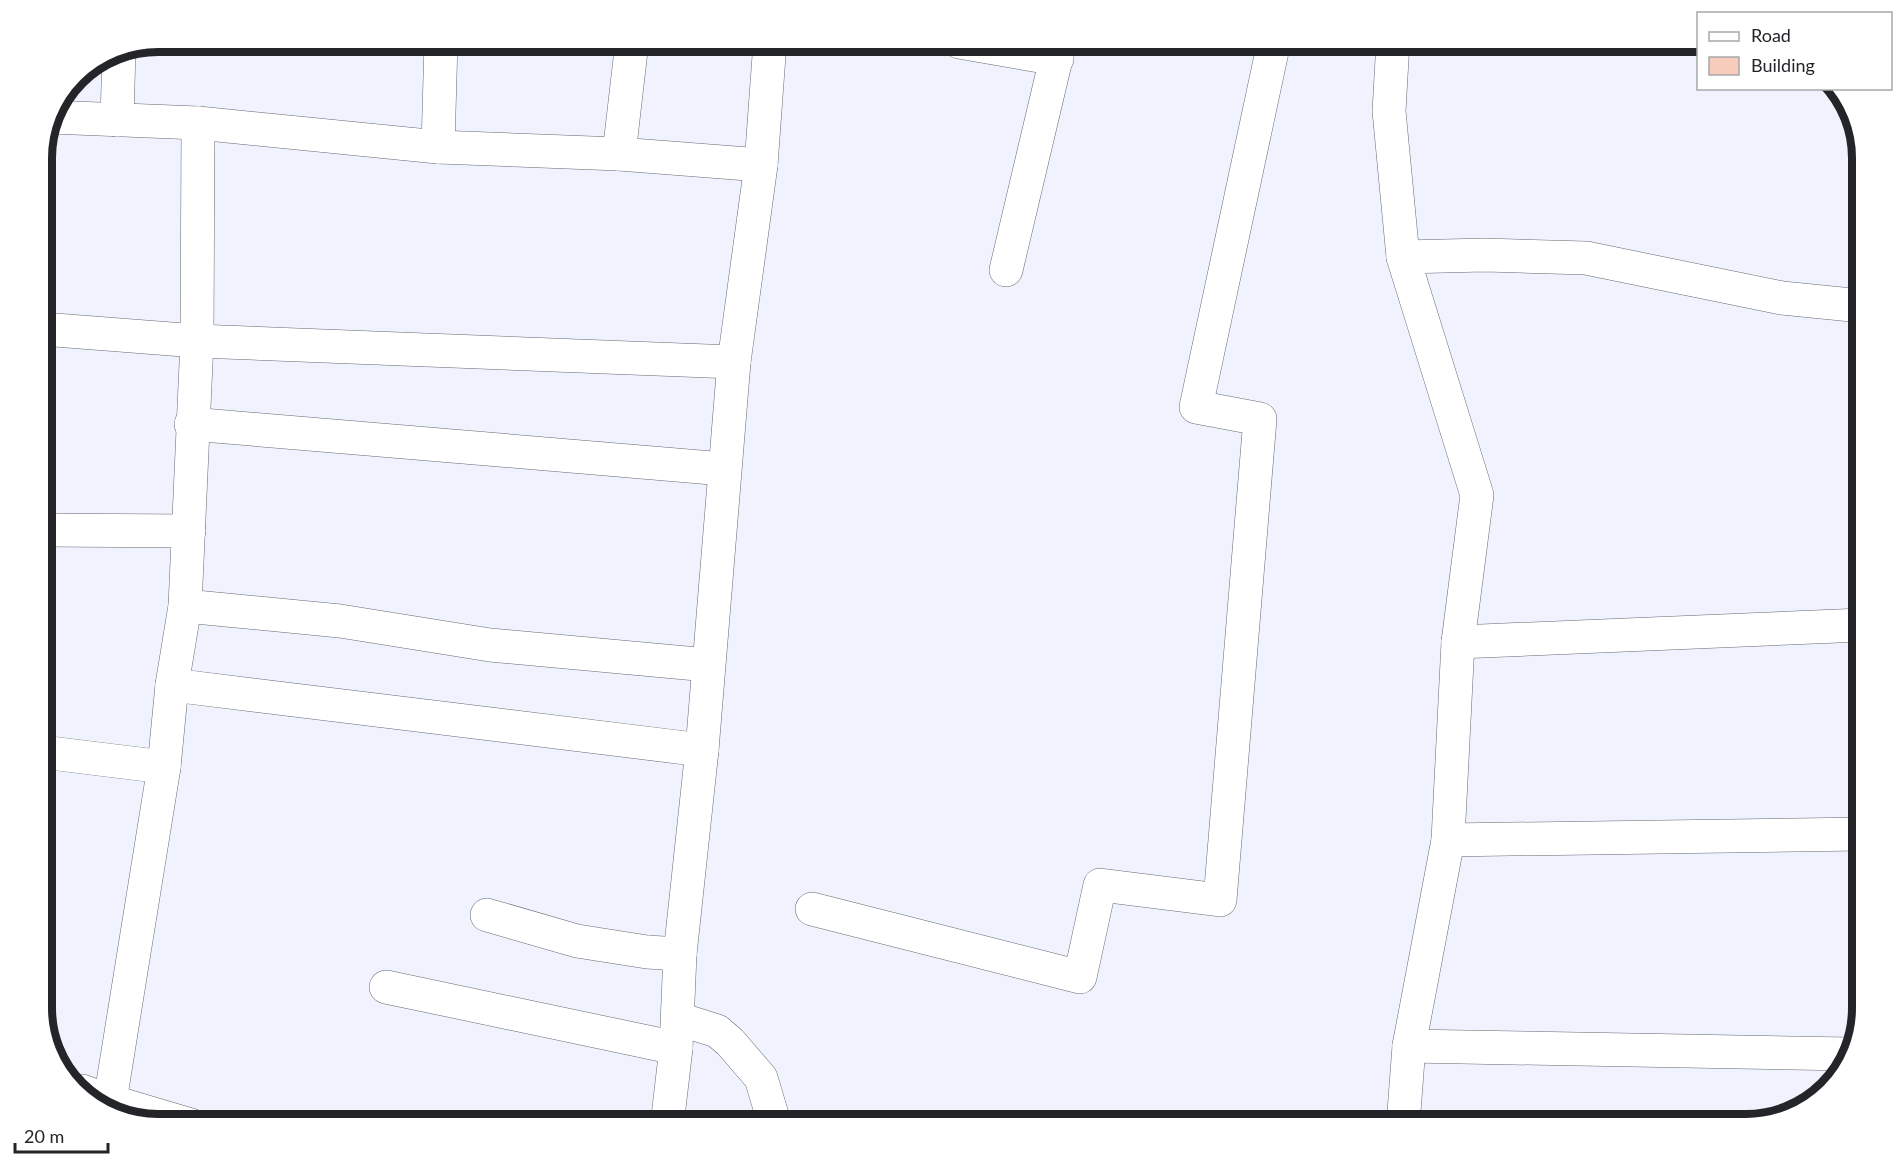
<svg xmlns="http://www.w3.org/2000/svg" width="1904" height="1167" viewBox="0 0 1904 1167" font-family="Lato,sans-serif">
<rect width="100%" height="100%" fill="#f0f3fe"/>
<polygon fill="#f7ccbc" points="852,1120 866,1124 866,1125 850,1125"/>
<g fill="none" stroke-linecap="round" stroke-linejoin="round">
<g stroke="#656972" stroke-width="34">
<g id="minor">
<polyline points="959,42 1057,59"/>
<polyline points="1393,42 1389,111 1403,257 1477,495 1458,642 1448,840 1409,1046 1850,1054"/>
<polyline points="50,117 198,123 438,147 619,154 761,165"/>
<polyline points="117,120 119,50"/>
<polyline points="438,147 441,42"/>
<polyline points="619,154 632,42"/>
<polyline points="1403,257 1485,255 1586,258 1782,298 1862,306"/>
<polyline points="1006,270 1060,42"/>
<polyline points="42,329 197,341 734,362"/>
<polyline points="191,424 724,469"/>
<polyline points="42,530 189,531"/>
<polyline points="185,606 340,621 490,645 708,665"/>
<polyline points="1458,642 1862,625"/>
<polyline points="172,685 702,750"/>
<polyline points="42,752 164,767"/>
<polyline points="1448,840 1862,834"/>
<polyline points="812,909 1080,977 1100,885 1220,900 1260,419 1196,407 1274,42"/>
<polyline points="487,915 577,941 647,952 680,954"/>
<polyline points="386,987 676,1048"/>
<polyline points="679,1019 717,1031 730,1042 761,1078 775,1125"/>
<polyline points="82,1091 110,1101 191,1125"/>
<polyline points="110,1101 164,767 172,685 185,606 197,341 198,123"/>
<polyline points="667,1125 676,1048 680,954 702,750 734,362 761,165 770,42"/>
<polyline points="1403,1125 1409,1046"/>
</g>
</g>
<use href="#minor" stroke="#fff" stroke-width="33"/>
</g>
<path d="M0 0H1904V1167H0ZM158 52H1746A106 106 0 0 1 1852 158V1008A106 106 0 0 1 1746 1114H158A106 106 0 0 1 52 1008V158A106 106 0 0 1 158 52Z" fill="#fff" fill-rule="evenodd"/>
<path fill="none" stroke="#242529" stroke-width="8" d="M158 52H1746A106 106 0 0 1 1852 158V1008A106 106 0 0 1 1746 1114H158A106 106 0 0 1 52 1008V158A106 106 0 0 1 158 52Z"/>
<rect x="1697" y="12" width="195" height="78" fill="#ffffff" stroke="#a7a8a9" stroke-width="1.5"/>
<rect x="1709" y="32" width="30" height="9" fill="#ffffff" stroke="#a7a8a9" stroke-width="1.5"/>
<text x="1751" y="42" font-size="18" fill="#242529">Road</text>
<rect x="1709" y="57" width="30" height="18" fill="#f7ccbc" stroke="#a7a8a9" stroke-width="1.5"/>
<text x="1751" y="72" font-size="18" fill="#242529">Building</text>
<path d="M15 1143v9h93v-9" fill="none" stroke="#242529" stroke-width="3"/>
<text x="24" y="1143" font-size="18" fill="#242529" stroke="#ffffff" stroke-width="4.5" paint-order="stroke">20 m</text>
</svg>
